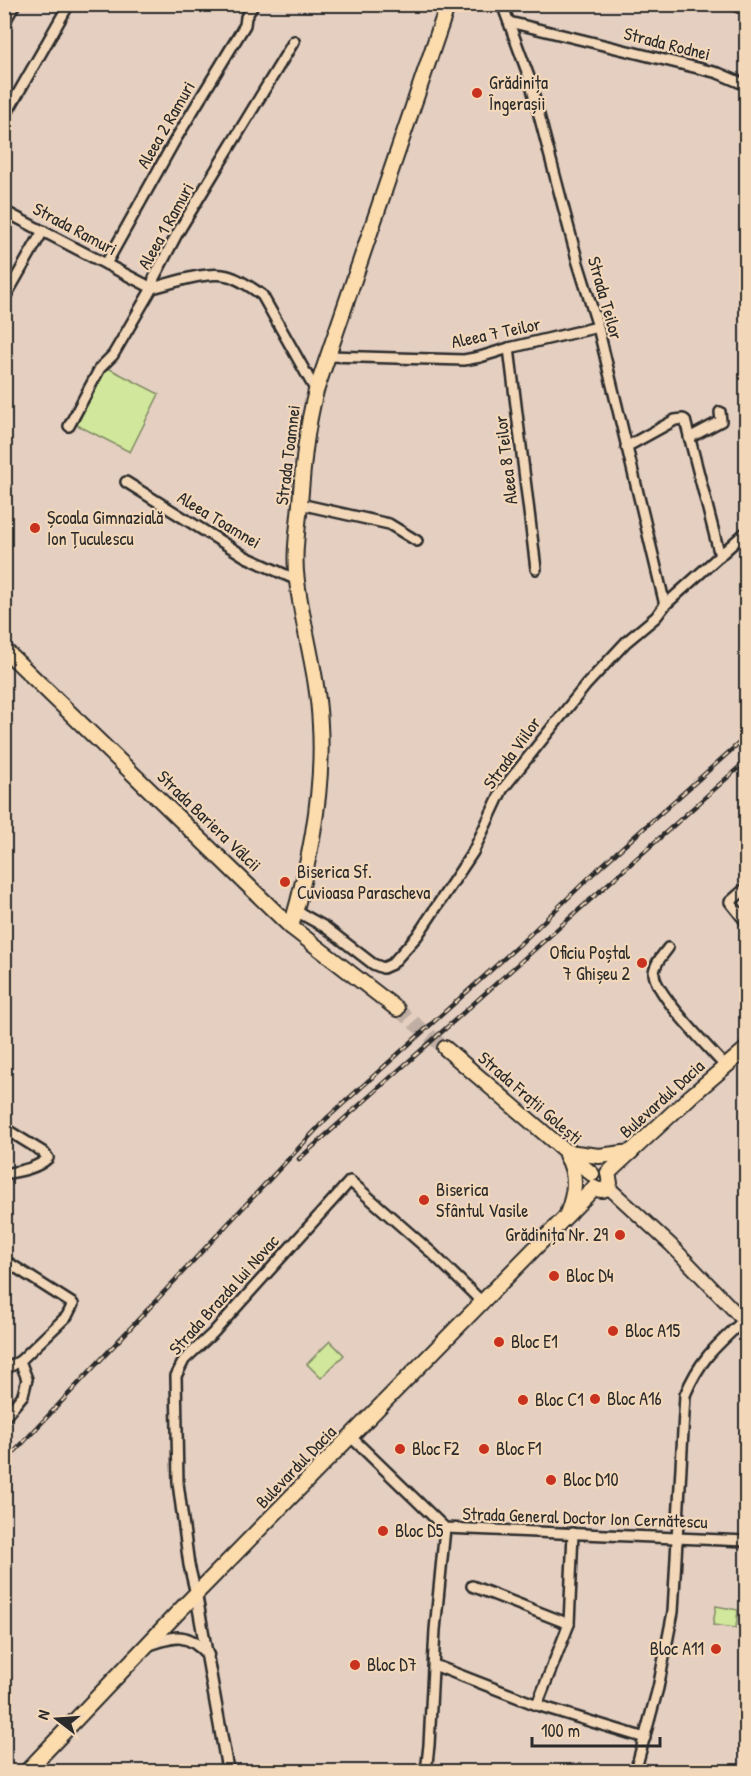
<svg xmlns="http://www.w3.org/2000/svg" width="751" height="1776" viewBox="0 0 751 1776" font-family="'Patrick Hand',sans-serif">
<rect width="100%" height="100%" fill="#e4cfc1"/>
<filter id="ink" filterUnits="userSpaceOnUse"><feTurbulence type="fractalNoise" baseFrequency=".0167" numOctaves="2"/><feDisplacementMap in="SourceGraphic" scale="12" xChannelSelector="R" yChannelSelector="G"/><feConvolveMatrix kernelMatrix="1 2 1 2 8 2 1 2 1" color-interpolation-filters="sRGB"/></filter>
<g filter="url(#ink)">
<g fill="#d1e79b" stroke="#7e8963" stroke-width="1.5">
<polygon points="106,367 159,394 130,452 77,425"/>
<polygon points="330,1341 344,1355 321,1378 307,1364"/>
<polygon points="716,1606 738,1610 736,1628 713,1625"/>
</g>
<g fill="none" stroke-linecap="round" stroke-linejoin="round">
<polyline stroke="#bfaea3" stroke-width="14" stroke-dasharray="14 7" stroke-linecap="butt" points="397,1009 445,1048"/>
<g stroke="#2b2b2b" stroke-width="14">
<g id="minor">
<polyline points="502,4 529,77 578,263 598,327 665,605"/>
<polyline points="732,4 739,7"/>
<polyline points="509,22 718,73 746,85"/>
<polyline points="4,23 15,4"/>
<polyline points="4,118 69,4"/>
<path d="M4,211L152,288C172,283 208,270 228,276C240,279 252,288 262,295L316,391"/>
<polyline points="106,264 174,142 245,25 246,17 254,4"/>
<polyline points="4,299 43,231"/>
<polyline points="509,348 536,569"/>
<polyline points="328,356 464,360 480,357 509,348 598,327"/>
<polyline points="69,426 100,368 113,355 152,288 154,278 177,234 294,41"/>
<polyline points="689,438 721,421 720,412"/>
<polyline points="626,447 675,420 683,419 685,420 720,556"/>
<polyline points="126,482 246,557 297,580"/>
<polyline points="300,504 389,524 417,541"/>
<polyline points="746,888 730,902 746,922"/>
<polyline points="296,911 325,927 373,964 383,968 392,964 417,936 473,852 502,790 586,685 626,642 656,617 665,605 746,532"/>
<path d="M668,948C663,955 655,963 654,972C652,991 711,1050 725,1066"/>
<path d="M4,1128L43,1152L48,1158C36,1169 20,1171 4,1174"/>
<polyline points="4,1260 73,1304 67,1316 20,1361 4,1370"/>
<polyline points="4,1418 23,1395 27,1379 20,1361"/>
<polyline points="351,1437 445,1528 746,1541"/>
<polyline points="472,1586 569,1624"/>
<polyline points="196,1594 189,1565 178,1483 176,1376 184,1360 213,1333 350,1181 432,1253 482,1302"/>
<polyline points="434,1665 537,1705 645,1738"/>
<polyline points="537,1705 569,1624 573,1533"/>
<polyline points="426,1772 429,1745 435,1630 445,1528"/>
<path d="M635,1772L658,1688L673,1612L685,1395C700,1359 716,1346 744,1320"/>
</g>
</g>
<g stroke="#2b2b2b" stroke-width="15">
<g id="tertiary">
<polyline points="196,1594 228,1772"/>
<path d="M148,1645C175,1636 187,1631 208,1655"/>
</g>
</g>
<g stroke="#2b2b2b" stroke-width="16">
<polyline id="secondary" points="608,1187 671,1245 746,1323"/>
</g>
<g stroke="#2b2b2b" stroke-width="18">
<g id="primary">
<polyline points="4,649 291,927 397,1009"/>
<path d="M291,927C310,862 324,792 320,725C318,675 303,629 297,581C293,555 298,529 300,504C303,465 306,429 316,391L448,4"/>
<polyline points="445,1048 592,1174"/>
<polyline points="568,1152 599,1156 631,1152"/>
<path d="M566,1155C578,1175 575,1193 567,1214"/>
<polyline points="608,1173 691,1096 746,1049"/>
<path d="M594,1188C601,1192 607,1190 610,1183L608,1173"/>
<polyline points="26,1772 183,1607 594,1188"/>
</g>
</g>
<use href="#minor" stroke="#f2d7b9" stroke-width="9"/>
<use href="#tertiary" stroke="#f2d7b9" stroke-width="10"/>
<use href="#secondary" stroke="#f2d7b9" stroke-width="12"/>
<use href="#primary" stroke="#fcdcac" stroke-width="14"/>
<g stroke="#2b2b2b" stroke-width="4.5">
<g id="rail">
<polyline points="299,1159 746,761"/>
<polyline points="4,1463 326,1119 520,944 597,870 746,737"/>
</g>
</g>
<use href="#rail" stroke="#f2d7b9" stroke-width="2" stroke-dasharray="7" stroke-linecap="butt"/>
</g>
</g>
<g fill="#c8321e" stroke="#f2d7b9" stroke-width="2">
<circle cx="477" cy="93" r="6"/>
<circle cx="35" cy="528" r="6"/>
<circle cx="285" cy="882" r="6"/>
<circle cx="642" cy="963" r="6"/>
<circle cx="424" cy="1200" r="6"/>
<circle cx="620" cy="1235" r="6"/>
<circle cx="554" cy="1276" r="6"/>
<circle cx="613" cy="1331" r="6"/>
<circle cx="499" cy="1342" r="6"/>
<circle cx="595" cy="1399" r="6"/>
<circle cx="523" cy="1400" r="6"/>
<circle cx="400" cy="1449" r="6"/>
<circle cx="484" cy="1449" r="6"/>
<circle cx="551" cy="1480" r="6"/>
<circle cx="383" cy="1531" r="6"/>
<circle cx="716" cy="1649" r="6"/>
<circle cx="355" cy="1665" r="6"/>
</g>
<g text-anchor="middle" stroke-width="4.5" stroke-linejoin="round" paint-order="stroke">
<g font-size="18" fill="#2b2b2b" stroke="#f2d7b9">
<text transform="translate(667 44) rotate(14)" y="6">Strada Rodnei</text>
<text transform="translate(166 125) rotate(-60)" y="6">Aleea 2 Ramuri</text>
<text transform="translate(166 226) rotate(-61)" y="6">Aleea 1 Ramuri</text>
<text transform="translate(75 229) rotate(28)" y="6">Strada Ramuri</text>
<text transform="translate(605 298) rotate(74)" y="6">Strada Teilor</text>
<text transform="translate(496 333) rotate(-12)" y="6">Aleea 7 Teilor</text>
<text transform="translate(288 455) rotate(-83)" y="6">Strada Toamnei</text>
<text transform="translate(506 460) rotate(-97)" y="6">Aleea 8 Teilor</text>
<text transform="translate(219 520) rotate(31)" y="6">Aleea Toamnei</text>
<text transform="translate(512 753) rotate(-54)" y="6">Strada Viilor</text>
<text transform="translate(209 821) rotate(44)" y="6">Strada Bariera Vâlcii</text>
<text transform="translate(530 1098) rotate(41)" y="6">Strada Frații Golești</text>
<text transform="translate(662 1099) rotate(-42)" y="6">Bulevardul Dacia</text>
<text transform="translate(224 1295) rotate(-48)" y="6">Strada Brazda lui Novac</text>
<text transform="translate(296 1467) rotate(-46)" y="6">Bulevardul Dacia</text>
<text transform="translate(585 1518) rotate(2)" y="6">Strada General Doctor Ion Cernătescu</text>
</g>
<g font-size="18" fill="#2b2b2b" stroke="#f2d7b9" text-anchor="start">
<text x="489" y="89">Grădinița<tspan x="489" dy="21">Îngerașii</tspan></text>
<text x="47" y="524">Școala Gimnazială<tspan x="47" dy="21">Ion Țuculescu</tspan></text>
<text x="297" y="878">Biserica Sf.<tspan x="297" dy="21">Cuvioasa Parascheva</tspan></text>
<text x="630" y="959" text-anchor="end">Oficiu Poștal<tspan x="630" dy="21">7 Ghișeu 2</tspan></text>
<text x="436" y="1196">Biserica<tspan x="436" dy="21">Sfântul Vasile</tspan></text>
<text x="608" y="1241" text-anchor="end">Grădinița Nr. 29</text>
<text x="566" y="1282">Bloc D4</text>
<text x="625" y="1337">Bloc A15</text>
<text x="511" y="1348">Bloc E1</text>
<text x="607" y="1405">Bloc A16</text>
<text x="535" y="1406">Bloc C1</text>
<text x="412" y="1455">Bloc F2</text>
<text x="496" y="1455">Bloc F1</text>
<text x="563" y="1486">Bloc D10</text>
<text x="395" y="1537">Bloc D5</text>
<text x="704" y="1655" text-anchor="end">Bloc A11</text>
<text x="367" y="1671">Bloc D7</text>
</g>
</g>
<rect width="751" height="1776" fill="none" stroke="#f2d7b9" stroke-width="24"/>
<rect x="12" y="12" width="727" height="1752" fill="none" stroke="#2b2b2b" stroke-width="2" filter="url(#ink)"/>
<g transform="translate(57 1719) rotate(287)" stroke="#f2d7b9" stroke-width="4.5" paint-order="stroke">
<path d="M0-4.5L10 22L0 15L-10 22Z" fill="#2b2b2b"/>
<text y="-9" font-size="16" font-weight="bold" text-anchor="middle" fill="#2b2b2b">N</text>
</g>
<path d="M532 1737v9h128v-9" fill="none" stroke="#2b2b2b" stroke-width="3"/>
<text x="541" y="1737" font-size="18" fill="#2b2b2b" stroke="#f2d7b9" stroke-width="4.5" paint-order="stroke">100 m</text>
</svg>
